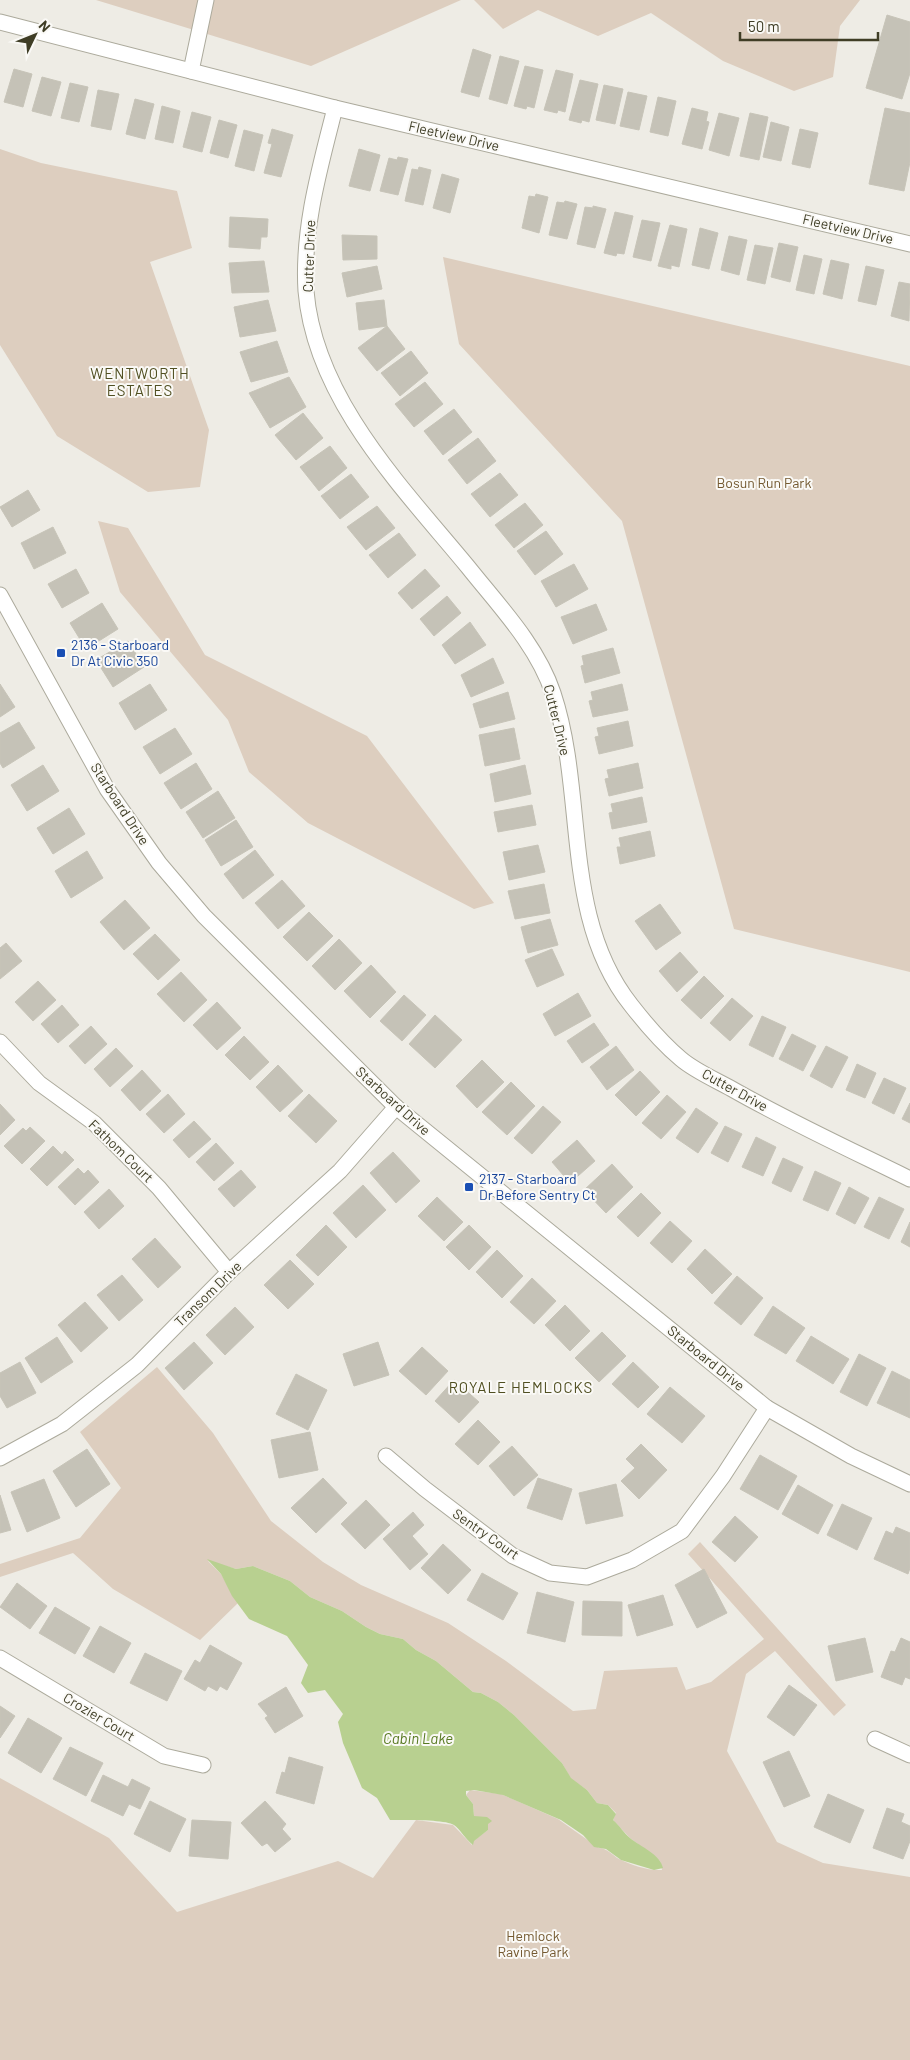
<svg xmlns="http://www.w3.org/2000/svg" width="910" height="2060" viewBox="0 0 910 2060" font-family="Barlow,sans-serif">
<rect width="100%" height="100%" fill="#eeece5"/>
<g fill="#ddcebf">
<polygon points="96,0 461,0 311,66"/>
<polygon points="474,0 860,0 840,26 833,77 794,91 723,61 651,13 598,36 538,10 503,29"/>
<polygon points="0,149 41,163 177,191 192,248 150,262 209,430 200,487 148,492 57,436 0,345"/>
<polygon points="443,257 910,366 910,972 734,929 622,521 459,344"/>
<polygon points="98,521 128,528 205,655 367,736 494,903 474,909 308,823 249,772 228,720 120,592"/>
<path d="M157,1367L213,1433L271,1521L323,1562L361,1585L448,1623L506,1661L573,1711L596,1709L604,1671L677,1667L686,1690L711,1682L764,1639L688,1554L700,1542L846,1705L834,1716L775,1651L746,1674L727,1751L777,1842L823,1863L910,1877V2060H0V1778L109,1838L177,1912L338,1861L373,1878L416,1820L453,1825L472,1845L473,1841L488,1830V1824L474,1816L473,1804L466,1795L470,1790L501,1794L558,1819L599,1848C607,1848 612,1855 619,1859C631,1865 649,1871 662,1870L660,1861L630,1838L613,1820L616,1813L608,1805L597,1803L587,1790L571,1779L562,1763L514,1715L498,1702L481,1693L473,1692L436,1661L416,1650L403,1639L380,1634L366,1627L342,1611L310,1597L290,1581L253,1566L236,1569L208,1561L221,1574L238,1603L200,1640L113,1589L73,1553L0,1577V1564L80,1538L121,1488L80,1432Z"/>
</g>
<path fill="#b8d090" d="M207,1559L236,1569L253,1566L290,1581L310,1597L342,1611L366,1627L380,1634L403,1639L416,1650L436,1661L473,1692L481,1693L498,1702L514,1715L562,1763L571,1778L587,1790L597,1803L608,1805L616,1814L613,1820C620,1826 624,1833 630,1838C641,1847 660,1854 663,1868L654,1870L621,1860L606,1849L594,1847L583,1835L561,1820L503,1795L474,1790L466,1791V1795L473,1804L474,1816L487,1817L492,1821L488,1824V1830L474,1841L473,1845C466,1840 460,1829 454,1825C445,1819 403,1820 390,1820L377,1798L362,1788L343,1743L338,1722L343,1714L325,1690L308,1693L301,1683L308,1665L287,1636L249,1619L232,1596L221,1574Z"/>
<g fill="#c5c2b7" stroke="#c7c4b8">
<polygon points="887,15 910,22 910,73 902,99 866,88"/>
<polygon points="473,49 491,55 479,97 461,92"/>
<polygon points="500,56 519,61 507,104 489,99"/>
<polygon points="525,66 543,70 534,108 527,106 526,109 514,106"/>
<polygon points="14,69 32,74 23,107 4,102"/>
<polygon points="556,70 573,74 565,112 558,110 557,113 544,110"/>
<polygon points="42,77 61,82 51,116 32,111"/>
<polygon points="580,80 598,84 589,122 582,120 581,123 569,120"/>
<polygon points="70,83 88,87 79,122 61,118"/>
<polygon points="604,85 623,89 615,124 596,120"/>
<polygon points="98,90 119,94 111,130 91,126"/>
<polygon points="628,92 647,96 639,130 620,126"/>
<polygon points="658,97 676,101 668,136 650,132"/>
<polygon points="135,99 154,104 145,139 126,134"/>
<polygon points="162,106 180,111 173,143 155,139"/>
<polygon points="692,108 708,112 706,121 709,122 702,149 682,144"/>
<polygon points="885,108 910,113 910,162 904,191 869,184"/>
<polygon points="192,112 211,117 202,152 183,147"/>
<polygon points="719,113 739,118 729,156 709,150"/>
<polygon points="750,113 768,117 759,160 740,156"/>
<polygon points="219,120 237,125 228,158 210,153"/>
<polygon points="771,122 789,127 781,161 763,157"/>
<polygon points="272,129 293,135 281,177 264,173 272,144 268,143"/>
<polygon points="800,129 818,133 810,168 792,164"/>
<polygon points="244,130 263,135 254,171 235,166"/>
<polygon points="359,149 380,155 370,191 349,186"/>
<polygon points="398,157 408,159 398,195 380,191 389,158 397,160"/>
<polygon points="419,167 431,170 423,205 405,201 412,169 418,170"/>
<polygon points="442,174 459,179 450,213 433,208"/>
<polygon points="536,194 548,197 539,233 522,228 529,196 535,197"/>
<polygon points="565,201 577,204 567,239 549,235 557,202 564,203"/>
<polygon points="593,206 606,209 595,248 577,244 585,207 593,208"/>
<polygon points="615,212 633,216 624,254 617,253 616,256 604,253"/>
<polygon points="230,217 268,219 267,237 261,237 260,249 229,247"/>
<polygon points="642,220 660,223 651,261 633,257"/>
<polygon points="670,225 687,229 679,267 671,265 671,269 658,266"/>
<polygon points="700,228 718,233 709,269 692,265"/>
<polygon points="342,235 377,236 377,259 343,260"/>
<polygon points="729,236 747,240 739,275 721,270"/>
<polygon points="779,243 798,247 790,282 771,277"/>
<polygon points="755,245 773,248 765,284 747,280"/>
<polygon points="804,255 822,259 814,294 796,290"/>
<polygon points="831,260 849,264 842,299 823,294"/>
<polygon points="264,261 269,292 232,293 229,263"/>
<polygon points="377,266 382,289 347,297 342,273"/>
<polygon points="866,266 884,270 876,305 858,301"/>
<polygon points="899,282 910,284 909,321 891,316"/>
<polygon points="268,300 276,331 240,337 234,307"/>
<polygon points="384,300 387,326 359,330 356,303"/>
<polygon points="387,326 405,349 377,371 358,348"/>
<polygon points="277,341 288,372 251,382 240,352"/>
<polygon points="411,351 428,373 400,396 381,373"/>
<polygon points="289,377 306,407 270,428 249,393"/>
<polygon points="425,382 443,404 414,427 395,404"/>
<polygon points="454,409 472,432 443,455 424,431"/>
<polygon points="303,413 323,438 296,460 275,435"/>
<polygon points="478,438 496,461 467,484 448,460"/>
<polygon points="330,446 347,468 319,491 300,467"/>
<polygon points="500,473 518,495 490,517 471,494"/>
<polygon points="351,474 369,497 340,519 321,496"/>
<polygon points="28,490 40,510 12,527 0,507"/>
<polygon points="525,503 543,525 514,548 495,525"/>
<polygon points="377,506 395,528 366,550 347,527"/>
<polygon points="53,527 66,553 34,569 21,543"/>
<polygon points="546,531 563,554 535,575 517,551"/>
<polygon points="399,533 416,555 388,578 369,555"/>
<polygon points="574,564 588,589 556,607 541,581"/>
<polygon points="76,569 89,593 62,608 48,584"/>
<polygon points="425,569 440,586 412,609 398,593"/>
<polygon points="447,596 461,613 434,636 420,619"/>
<polygon points="102,603 118,629 86,649 70,623"/>
<polygon points="596,604 607,630 573,644 561,617"/>
<polygon points="470,622 486,645 455,664 442,645"/>
<polygon points="128,641 144,667 113,687 96,660"/>
<polygon points="613,648 620,673 585,683 581,666 584,665 582,656"/>
<polygon points="493,658 504,683 471,697 461,675"/>
<polygon points="0,684 15,707 0,717"/>
<polygon points="150,684 167,710 135,730 119,703"/>
<polygon points="622,684 628,710 593,717 589,701 593,700 591,692"/>
<polygon points="508,692 515,719 480,728 473,704"/>
<polygon points="628,721 633,746 599,754 595,737 599,736 597,728"/>
<polygon points="19,722 35,748 3,768 0,763 0,733"/>
<polygon points="175,728 192,754 160,774 143,747"/>
<polygon points="514,728 520,759 485,766 479,735"/>
<polygon points="196,763 212,789 181,809 164,783"/>
<polygon points="638,763 643,788 609,796 605,779 609,778 607,770"/>
<polygon points="43,765 59,791 27,811 11,785"/>
<polygon points="525,765 531,794 495,802 490,774"/>
<polygon points="218,791 235,818 203,838 186,812"/>
<polygon points="642,797 647,822 612,829 609,813 613,812 611,804"/>
<polygon points="532,805 536,825 498,832 494,812"/>
<polygon points="69,808 85,834 53,854 37,828"/>
<polygon points="236,820 253,847 221,866 205,840"/>
<polygon points="650,831 655,856 620,864 617,847 621,847 619,838"/>
<polygon points="538,845 545,872 509,880 503,852"/>
<polygon points="255,850 274,875 243,899 224,874"/>
<polygon points="87,851 103,878 71,898 55,871"/>
<polygon points="282,880 305,906 278,929 255,903"/>
<polygon points="544,884 550,913 515,919 508,891"/>
<polygon points="125,900 150,928 124,950 100,922"/>
<polygon points="660,904 681,933 656,950 635,921"/>
<polygon points="309,912 333,936 307,961 283,937"/>
<polygon points="550,919 558,945 528,953 521,927"/>
<polygon points="155,934 180,960 158,980 133,954"/>
<polygon points="339,939 362,963 335,990 312,966"/>
<polygon points="6,943 22,961 0,979 0,948"/>
<polygon points="552,949 564,975 537,987 525,960"/>
<polygon points="680,952 698,972 677,992 659,971"/>
<polygon points="371,965 396,992 370,1018 344,991"/>
<polygon points="181,972 207,1000 184,1022 157,994"/>
<polygon points="704,976 724,996 701,1019 681,1000"/>
<polygon points="38,981 56,1000 33,1021 15,1002"/>
<polygon points="578,993 591,1016 555,1036 543,1014"/>
<polygon points="404,995 426,1015 402,1041 380,1021"/>
<polygon points="732,998 753,1016 730,1041 710,1023"/>
<polygon points="217,1002 241,1028 217,1050 193,1025"/>
<polygon points="62,1005 79,1025 58,1043 41,1024"/>
<polygon points="435,1015 462,1040 435,1068 409,1044"/>
<polygon points="762,1016 786,1027 773,1057 749,1045"/>
<polygon points="594,1023 609,1045 582,1063 567,1041"/>
<polygon points="91,1026 107,1044 85,1064 69,1046"/>
<polygon points="792,1034 816,1046 803,1071 779,1059"/>
<polygon points="244,1036 269,1062 250,1080 225,1055"/>
<polygon points="616,1046 634,1070 607,1090 590,1067"/>
<polygon points="826,1046 848,1057 832,1088 810,1076"/>
<polygon points="116,1048 133,1066 110,1087 94,1069"/>
<polygon points="482,1060 504,1082 477,1108 456,1086"/>
<polygon points="857,1064 876,1073 865,1098 846,1090"/>
<polygon points="278,1065 303,1091 280,1112 256,1087"/>
<polygon points="142,1070 161,1091 140,1111 121,1090"/>
<polygon points="640,1071 660,1092 636,1116 615,1095"/>
<polygon points="884,1078 906,1088 894,1114 872,1103"/>
<polygon points="511,1082 535,1106 507,1135 482,1112"/>
<polygon points="168,1094 185,1114 164,1133 146,1114"/>
<polygon points="309,1094 337,1121 316,1143 288,1116"/>
<polygon points="667,1095 686,1112 661,1139 642,1123"/>
<polygon points="910,1103 910,1123 902,1119"/>
<polygon points="0,1104 15,1120 0,1135"/>
<polygon points="543,1106 561,1122 532,1154 514,1138"/>
<polygon points="696,1108 718,1123 698,1153 676,1138"/>
<polygon points="194,1121 211,1139 189,1158 173,1140"/>
<polygon points="725,1126 742,1134 728,1162 711,1153"/>
<polygon points="30,1127 45,1141 22,1164 4,1146 23,1128 26,1131"/>
<polygon points="756,1137 776,1147 763,1176 742,1167"/>
<polygon points="577,1140 595,1161 570,1183 552,1162"/>
<polygon points="216,1143 234,1163 214,1181 196,1162"/>
<polygon points="53,1146 62,1155 65,1151 74,1160 47,1186 30,1169"/>
<polygon points="393,1152 420,1181 396,1203 370,1173"/>
<polygon points="783,1158 803,1167 791,1192 772,1183"/>
<polygon points="612,1164 633,1187 606,1213 584,1190"/>
<polygon points="78,1168 84,1174 88,1170 99,1182 75,1205 58,1187"/>
<polygon points="241,1170 256,1187 234,1207 218,1189"/>
<polygon points="815,1171 841,1183 828,1211 803,1200"/>
<polygon points="363,1185 386,1210 356,1238 333,1213"/>
<polygon points="849,1187 869,1198 855,1224 836,1214"/>
<polygon points="109,1189 124,1206 99,1229 84,1212"/>
<polygon points="641,1193 661,1213 638,1237 617,1217"/>
<polygon points="437,1197 463,1222 444,1241 418,1216"/>
<polygon points="879,1197 904,1209 889,1239 864,1227"/>
<polygon points="670,1221 692,1241 672,1263 650,1243"/>
<polygon points="910,1222 910,1247 901,1242"/>
<polygon points="326,1225 347,1247 318,1276 296,1255"/>
<polygon points="469,1225 491,1247 469,1270 446,1247"/>
<polygon points="155,1238 181,1267 158,1288 132,1259"/>
<polygon points="705,1249 732,1274 712,1294 687,1269"/>
<polygon points="497,1250 523,1276 502,1298 476,1272"/>
<polygon points="290,1260 314,1284 288,1309 264,1285"/>
<polygon points="122,1275 143,1300 119,1321 97,1295"/>
<polygon points="737,1276 763,1298 741,1325 714,1303"/>
<polygon points="532,1278 556,1301 534,1324 510,1302"/>
<polygon points="85,1302 108,1328 81,1352 58,1325"/>
<polygon points="565,1305 590,1331 570,1351 545,1325"/>
<polygon points="773,1306 805,1328 786,1354 754,1335"/>
<polygon points="235,1307 254,1327 225,1355 206,1335"/>
<polygon points="602,1332 626,1356 599,1382 575,1358"/>
<polygon points="811,1336 849,1359 833,1384 796,1361"/>
<polygon points="57,1337 73,1362 41,1383 25,1358"/>
<polygon points="194,1342 213,1363 184,1390 165,1368"/>
<polygon points="378,1342 389,1375 354,1386 343,1354"/>
<polygon points="422,1347 448,1371 426,1395 399,1371"/>
<polygon points="859,1354 886,1368 867,1406 840,1392"/>
<polygon points="20,1362 36,1393 7,1408 0,1396 0,1373"/>
<polygon points="633,1362 659,1387 638,1408 612,1384"/>
<polygon points="892,1371 910,1380 910,1418 877,1403"/>
<polygon points="296,1374 327,1390 308,1430 276,1414"/>
<polygon points="454,1380 479,1402 459,1423 435,1401"/>
<polygon points="670,1387 705,1416 682,1443 647,1414"/>
<polygon points="478,1420 500,1442 478,1465 455,1444"/>
<polygon points="310,1432 318,1470 279,1478 271,1440"/>
<polygon points="641,1444 667,1470 639,1499 621,1481 635,1468 626,1459"/>
<polygon points="512,1446 538,1475 514,1496 489,1466"/>
<polygon points="87,1449 110,1484 76,1507 53,1471"/>
<polygon points="760,1455 797,1476 778,1510 740,1489"/>
<polygon points="323,1478 347,1503 316,1533 291,1508"/>
<polygon points="538,1478 572,1489 562,1520 527,1508"/>
<polygon points="44,1479 60,1518 27,1532 11,1492"/>
<polygon points="616,1484 623,1516 586,1524 579,1493"/>
<polygon points="798,1485 833,1505 818,1534 782,1514"/>
<polygon points="0,1495 11,1530 0,1533"/>
<polygon points="366,1500 390,1525 365,1549 341,1524"/>
<polygon points="842,1504 872,1518 857,1550 827,1535"/>
<polygon points="413,1512 424,1525 412,1536 428,1554 410,1570 383,1539"/>
<polygon points="735,1516 758,1537 735,1562 712,1542"/>
<polygon points="896,1527 910,1533 910,1568 908,1574 874,1559 886,1531 893,1534"/>
<polygon points="443,1544 471,1570 448,1594 421,1568"/>
<polygon points="704,1569 727,1613 697,1628 675,1585"/>
<polygon points="482,1573 518,1593 503,1620 467,1600"/>
<polygon points="17,1583 47,1606 30,1629 0,1607"/>
<polygon points="537,1592 574,1602 565,1642 527,1633"/>
<polygon points="663,1595 673,1625 637,1636 628,1605"/>
<polygon points="583,1601 622,1602 622,1636 582,1635"/>
<polygon points="55,1607 90,1628 75,1654 39,1633"/>
<polygon points="100,1626 131,1643 114,1673 83,1656"/>
<polygon points="865,1638 873,1672 836,1681 828,1646"/>
<polygon points="901,1638 910,1642 910,1679 905,1677 902,1685 881,1677 891,1651 895,1652"/>
<polygon points="210,1645 242,1663 227,1690 220,1686 217,1691 208,1686 205,1691 184,1679 195,1660 200,1663"/>
<polygon points="145,1653 182,1671 167,1701 130,1683"/>
<polygon points="789,1685 817,1705 794,1736 767,1717"/>
<polygon points="286,1687 303,1716 275,1733 265,1718 268,1716 258,1704"/>
<polygon points="0,1706 15,1716 0,1738"/>
<polygon points="28,1718 62,1738 41,1773 8,1753"/>
<polygon points="70,1747 103,1763 86,1796 53,1779"/>
<polygon points="789,1751 810,1796 784,1807 763,1762"/>
<polygon points="289,1757 323,1767 314,1804 276,1793 282,1772 285,1773"/>
<polygon points="103,1775 128,1787 132,1779 150,1788 140,1809 129,1804 123,1816 91,1801"/>
<polygon points="828,1794 864,1810 850,1843 814,1827"/>
<polygon points="150,1801 186,1819 170,1852 134,1834"/>
<polygon points="265,1801 286,1824 282,1829 291,1839 275,1852 267,1843 262,1846 241,1823"/>
<polygon points="887,1808 904,1814 901,1822 910,1826 910,1841 903,1859 873,1848"/>
<polygon points="192,1820 231,1822 228,1859 189,1856"/>
</g>
<g fill="none" stroke-linecap="round" stroke-linejoin="round">
<g stroke="#acaa9c" stroke-width="17">
<g id="minor">
<polyline points="0,22 335,108 910,244"/>
<polyline points="191,71 206,0"/>
<path d="M335,108C320,167 302,229 306,291C315,399 402,487 468,567C499,606 537,645 553,693C587,795 561,917 631,1005C645,1023 663,1044 681,1059C695,1071 716,1080 732,1089C790,1122 851,1150 910,1179"/>
<polyline points="0,595 107,789 159,863 204,916 396,1107 767,1408 851,1456 910,1484"/>
<polyline points="0,1042 39,1083 94,1123 159,1188 229,1272"/>
<polyline points="386,1456 425,1489 513,1556 550,1573 587,1577 632,1560 682,1531 723,1476 767,1408"/>
<polyline points="0,1458 62,1424 137,1365 229,1272 340,1171 396,1107"/>
<polyline points="0,1658 164,1756 203,1765"/>
<polyline points="875,1739 910,1755"/>
</g>
</g>
<use href="#minor" stroke="#fff" stroke-width="15"/>
</g>
<g fill="#1a4fb4" stroke="#faf9f6" stroke-width="2">
<rect x="56" y="648" width="10" height="10" rx="2.5"/>
<rect x="464" y="1182" width="10" height="10" rx="2.5"/>
</g>
<g text-anchor="middle" stroke-width="4" stroke-linejoin="round" paint-order="stroke">
<g font-size="14" fill="#3f3d25" stroke="#faf9f6">
<text transform="translate(454 136) rotate(13)" y="5">Fleetview Drive</text>
<text transform="translate(848 229) rotate(13)" y="5">Fleetview Drive</text>
<text transform="translate(309 256) rotate(-88)" y="5">Cutter Drive</text>
<text transform="translate(557 720) rotate(76)" y="5">Cutter Drive</text>
<text transform="translate(120 804) rotate(57)" y="5">Starboard Drive</text>
<text transform="translate(735 1090) rotate(29)" y="5">Cutter Drive</text>
<text transform="translate(393 1101) rotate(42)" y="5">Starboard Drive</text>
<text transform="translate(121 1151) rotate(44)" y="5">Fathom Court</text>
<text transform="translate(208 1294) rotate(-44)" y="5">Transom Drive</text>
<text transform="translate(706 1358) rotate(39)" y="5">Starboard Drive</text>
<text transform="translate(486 1534) rotate(35)" y="5">Sentry Court</text>
<text transform="translate(99 1717) rotate(31)" y="5">Crozier Court</text>
</g>
<g font-size="14" fill="#745930" stroke="#faf9f6">
<text x="764" y="488">Bosun Run Park</text>
<text x="533" y="1941">Hemlock<tspan x="533" dy="16">Ravine Park</tspan></text>
</g>
<g font-size="14" fill="#164399" stroke="#faf9f6" text-anchor="start">
<text x="71" y="650">2136 - Starboard<tspan x="71" dy="16">Dr At Civic 350</tspan></text>
<text x="479" y="1184">2137 - Starboard<tspan x="479" dy="16">Dr Before Sentry Ct</tspan></text>
</g>
<g font-size="15" letter-spacing="1" fill="#504f21" stroke="#faf9f6">
<text x="140" y="379">WENTWORTH<tspan x="140" dy="17">ESTATES</tspan></text>
<text x="521" y="1393">ROYALE HEMLOCKS</text>
</g>
<g font-size="15" font-style="italic" fill="#577921" stroke="#faf9f6">
<text x="418" y="1744">Cabin Lake</text>
</g>
</g>
<g transform="translate(35 35) rotate(47)" stroke="#faf9f6" stroke-width="4" paint-order="stroke">
<path d="M0-4L9 19L0 12L-9 19Z" fill="#3f3d25"/>
<text y="-8" font-size="14" font-weight="bold" text-anchor="middle" fill="#3f3d25">N</text>
</g>
<path d="M740 32v8h138v-8" fill="none" stroke="#3f3d25" stroke-width="2.5"/>
<text x="748" y="32" font-size="15" fill="#3f3d25" stroke="#faf9f6" stroke-width="4" paint-order="stroke">50 m</text>
</svg>
